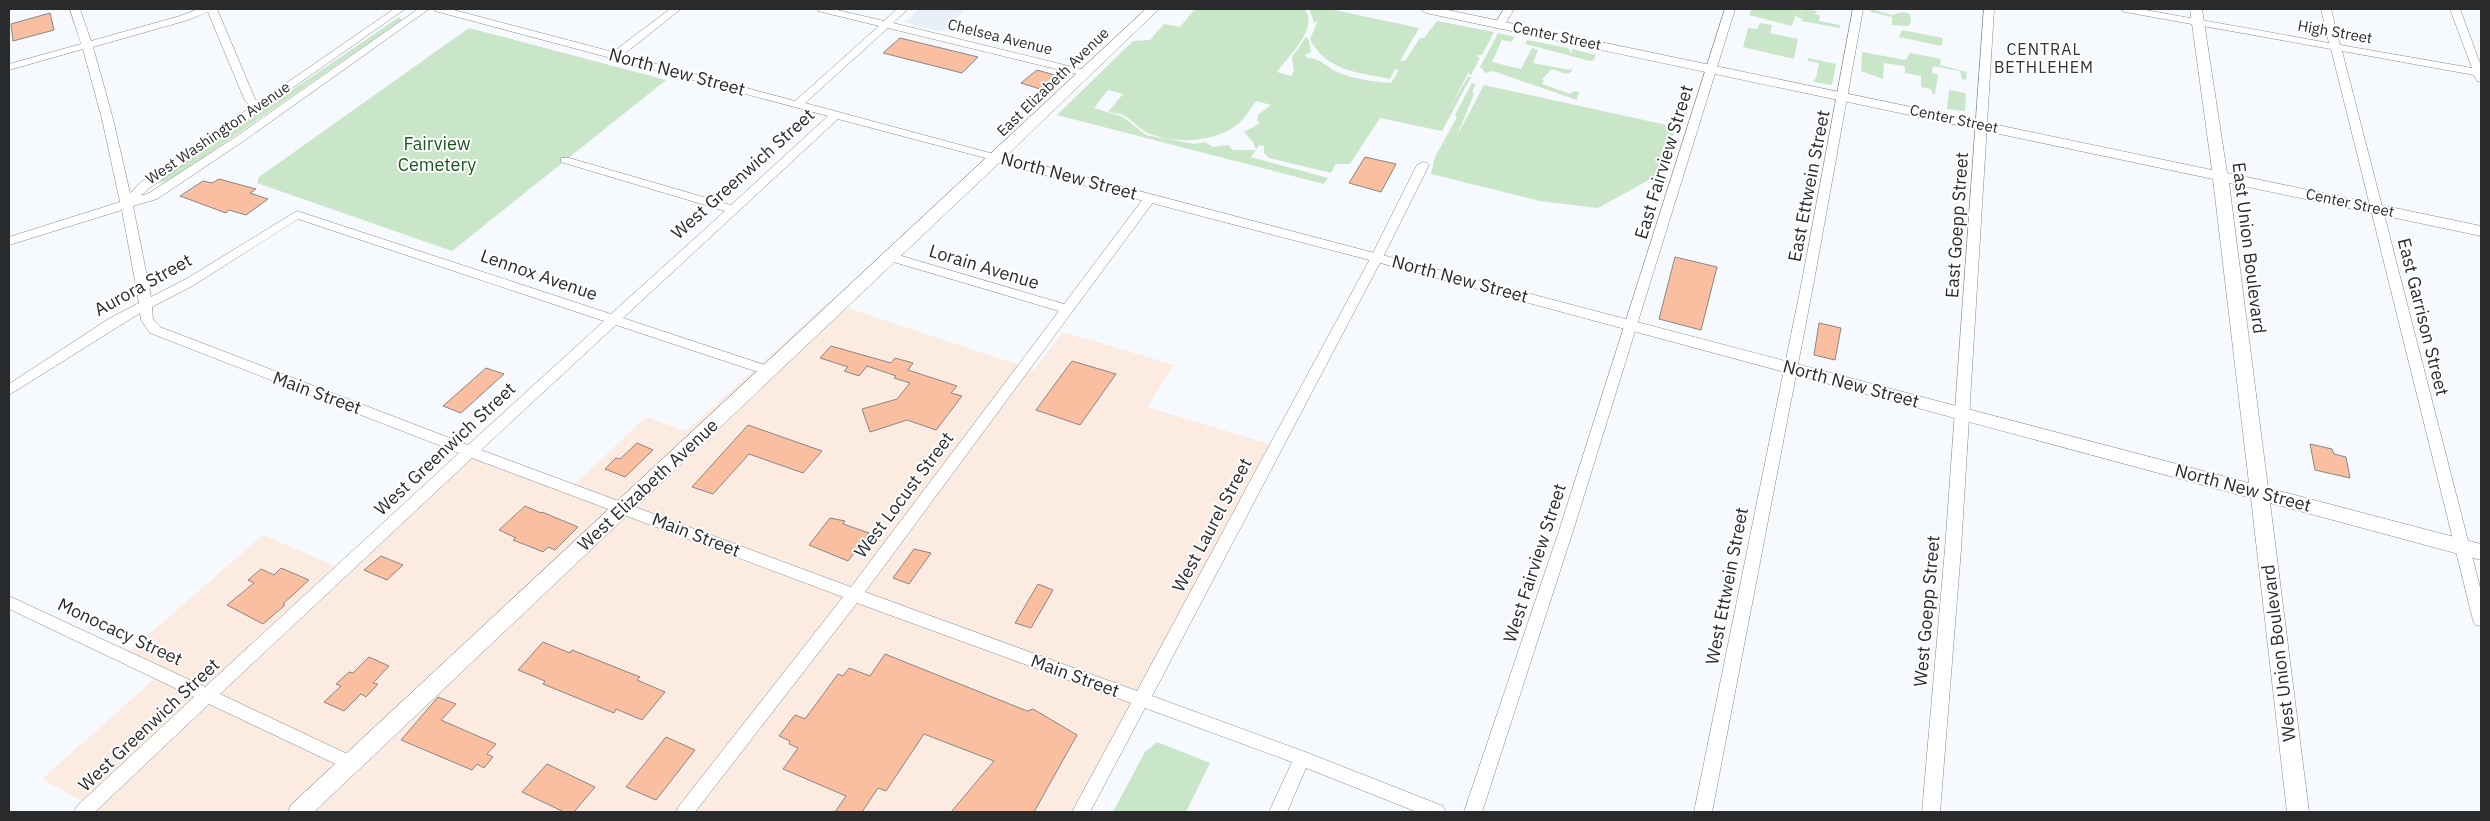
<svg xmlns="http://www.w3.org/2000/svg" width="2490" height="821" viewBox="0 0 2490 821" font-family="'IBM Plex Sans',sans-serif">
<rect width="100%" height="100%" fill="#f6f9fd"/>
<polygon fill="#e7eff9" points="920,9 966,9 942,32 905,22"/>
<polygon fill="#fcebe0" points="829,302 1034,370 1063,332 1174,365 1147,407 1275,446 1081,812 83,812 90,805 42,779 160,674 124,656 263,535 342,569 472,450 569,490 646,417 686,431"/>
<g fill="#c9e6c8" fill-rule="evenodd">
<path d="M1195,9H1305C1319,29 1288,56 1277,72L1291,76L1294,71L1292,57L1306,37L1309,40L1311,52L1304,55L1308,58C1319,57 1329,69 1339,73C1356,79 1373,82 1391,83L1399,70L1395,69L1390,79C1357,72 1326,71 1310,39L1318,21L1314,23L1309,9H1330L1419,28L1400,61H1405L1420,38H1424L1437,21L1494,32L1482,55H1478L1477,57L1480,58L1471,75L1469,74L1470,70L1451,105L1468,77H1471L1442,131L1380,118L1350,164H1336L1331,173L1269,158L1264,153V146L1259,145L1251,157L1328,178L1324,184L1057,115L1133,41L1150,40L1164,24L1180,27ZM1108,90L1123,94L1108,112C1113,113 1119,113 1123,115C1132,119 1138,129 1148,133C1174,144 1213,143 1237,125C1245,118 1250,109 1256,101L1271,105L1258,115L1257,121L1260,123L1244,132L1253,142L1256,150H1233L1228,145L1213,147L1205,142L1194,144L1146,135L1123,117L1094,108Z"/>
<polygon points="1751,9 1796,9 1802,11 1803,9 1818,11 1814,14 1820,15 1819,21 1840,25 1840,28 1802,21 1802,19 1795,16 1792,26 1749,15"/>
<polygon points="1871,9 1892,15 1902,12 1910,14 1911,22 1908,26 1892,25 1892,17 1871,12"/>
<polygon points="399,17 402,20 172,179 158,184 165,177"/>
<polygon points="1760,23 1772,25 1770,33 1798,39 1794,59 1743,47 1748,28 1757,29"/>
<polygon points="469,28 666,80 452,251 257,183 259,177"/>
<polygon points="1902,30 1943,38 1941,46 1899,37"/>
<polygon points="1498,33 1515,37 1511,42 1502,40 1492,62 1521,69 1532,48 1538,50 1533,63 1570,70 1573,67 1571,72 1566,74 1552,69 1542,79 1544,81 1542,84 1570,94 1574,91 1579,92 1577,100 1493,71 1486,73 1480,67"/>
<polygon points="1527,40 1568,48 1572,54 1572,49 1596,55 1594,60 1590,61 1525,44"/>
<polygon points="1862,52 1906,60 1910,53 1941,59 1940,65 1967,72 1966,80 1962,79 1960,71 1933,66 1932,73 1938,74 1935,94 1933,94 1931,89 1921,87 1921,76 1905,73 1905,66 1884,63 1883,79 1861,71"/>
<polygon points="1808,58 1836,64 1832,85 1813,82 1816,78 1819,63 1808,61"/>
<polygon points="1472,83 1476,84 1472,92 1474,94 1456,138 1484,85 1676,127 1661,173 1598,208 1540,201 1431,174 1435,157 1457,117 1455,115"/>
<polygon points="1949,90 1966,93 1965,111 1947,109"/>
<polygon points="1157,742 1210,763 1186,812 1113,812 1145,752"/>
</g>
<g fill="#f9bfa0" stroke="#8a8684">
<polygon points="50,13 54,30 13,41 11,24"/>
<polygon points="900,38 978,57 962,73 883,53"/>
<polygon points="1037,70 1058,76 1043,90 1021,83"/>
<polygon points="1365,157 1396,164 1381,192 1349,183"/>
<polygon points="219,179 256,189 250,193 268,199 246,215 229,210 226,213 180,196 203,181 212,183"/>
<polygon points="1675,257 1717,267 1701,330 1659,319"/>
<polygon points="1819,323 1841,328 1835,360 1814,355"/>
<polygon points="831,346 891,363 895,358 913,363 908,370 957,386 951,393 962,396 936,430 907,420 870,432 862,409 897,399 910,383 894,378 896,376 867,366 859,376 844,371 848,367 820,358"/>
<polygon points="1072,361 1116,374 1080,425 1036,410"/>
<polygon points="486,368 504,374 461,413 443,406"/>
<polygon points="748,425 822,451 803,473 749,454 713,494 692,487"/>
<polygon points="637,443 653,450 625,477 605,469 616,458 620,459"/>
<polygon points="2310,444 2332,449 2334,454 2346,457 2350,478 2315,470"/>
<polygon points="525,506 541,513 542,512 578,527 555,550 548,547 543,552 531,547 513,540 516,538 499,530"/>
<polygon points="830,518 845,521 843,524 869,533 848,561 809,545"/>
<polygon points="914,549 931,553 909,584 893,578"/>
<polygon points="381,556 403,565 387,580 364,570"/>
<polygon points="281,568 309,580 283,604 285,605 263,624 227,605 254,583 248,580 261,569 274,575"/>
<polygon points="1038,584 1053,590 1031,628 1015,623"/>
<polygon points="543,642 570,653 572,650 640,677 637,680 665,692 642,720 616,709 614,713 543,684 545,681 518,670"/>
<polygon points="885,654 1027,711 1033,709 1077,735 1034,812 951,812 994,761 924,734 886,791 878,788 862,812 835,812 846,796 783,769 798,748 789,744 790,741 779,736 795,715 805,719 838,674 843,676 849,668 870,676"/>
<polygon points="369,657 389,666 373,683 378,684 366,697 361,694 344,711 324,702 341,686 336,684 349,672 353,673"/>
<polygon points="438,697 456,704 441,720 496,744 487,754 493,757 484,768 477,764 472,770 401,740"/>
<polygon points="666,737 695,750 656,800 626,787"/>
<polygon points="547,764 595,787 574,812 564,812 522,792"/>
</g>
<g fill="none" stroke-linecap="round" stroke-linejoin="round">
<g stroke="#86898c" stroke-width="1">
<g id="minor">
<path d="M70,9H80L91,41L180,16L198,9H217L255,99L259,102L394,9H405L148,189L141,196L149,193L237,136L418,9H429L245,140L157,199L133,206L151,297L186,279L297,211L611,314L725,211L561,162V158H569L731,205L828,116L435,11L434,9H450L613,52L670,9H681L623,55L795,101L879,26L818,11L817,9H833L884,21L897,9H908L893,23L1089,71L1090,73L1085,76L888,28L805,103L1001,156V160H993L838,119L623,318L774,368L776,371L774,374H764L616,325L481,450L851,587L1059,311L887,260L885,257L887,254H895L1064,304L1146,195H1154L1156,198L1154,201L865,592L1137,691L1371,257L1417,165L1423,162L1427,163L1429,165L1383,257L1152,696L1308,753L1443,806L1446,812H1417L1306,768L1287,812H1269L1292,762L1145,708L1090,812H1072L1131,703L857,603L695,812H676L679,806L843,597L472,458L220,694L356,758L359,763L356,768L350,771L344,768L209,704L95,812H74L77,806L194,697L9,609V596L205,687L459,453L150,333L141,320L140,313L9,395V384L110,318L139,303L122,210L9,245V237L120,202L102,119L83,49L9,70V64L81,44ZM208,12L245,101L251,107L140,183L130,193L113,119L93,47L188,20ZM298,219L604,321L468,445L160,327L153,319L152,307L194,285Z"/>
<polygon points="1504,9 1514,9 1504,26 1496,26 1495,24"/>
<polygon points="1725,9 1735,9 1573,531 1482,812 1464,812 1559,531"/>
<polygon points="1853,9 1863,9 1814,281 1712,812 1694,812 1802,281"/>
<polygon points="1984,9 1994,9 1961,549 1940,812 1922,812 1945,549"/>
<polygon points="2120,9 2140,9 2329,43 2321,9 2331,9 2340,45 2472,68 2450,9 2460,9 2481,66 2481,82 2477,81 2474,75 2342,51 2481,591 2481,626 2475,625 2473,620 2331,49 2125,12"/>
</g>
</g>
<g stroke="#86898c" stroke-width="1">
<polygon id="major" points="1146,9 1159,9 1006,156 2249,483 2213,179 1426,13 1420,9 1443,9 2212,170 2190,9 2202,9 2227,173 2481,226 2481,236 2229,183 2268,488 2481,544 2481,560 2270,503 2309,812 2287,812 2251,498 1377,262 999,163 314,812 288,812 291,805"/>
</g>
<use href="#minor" fill="#fff" fill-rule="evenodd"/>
<use href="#major" fill="#fff" fill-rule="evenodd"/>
</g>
<g text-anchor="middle" stroke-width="4" stroke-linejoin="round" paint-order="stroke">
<g font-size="15" fill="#292a2c" stroke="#fff">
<text transform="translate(2335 32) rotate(10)" y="5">High Street</text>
<text transform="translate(1557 36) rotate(12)" y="5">Center Street</text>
<text transform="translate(1000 37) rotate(14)" y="5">Chelsea Avenue</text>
<text transform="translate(1053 82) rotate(-44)" y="5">East Elizabeth Avenue</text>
<text transform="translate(1954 119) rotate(12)" y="5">Center Street</text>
<text transform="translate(218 133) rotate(-34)" y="5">West Washington Avenue</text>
<text transform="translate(2350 203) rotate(12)" y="5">Center Street</text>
</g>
<g font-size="16" letter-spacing="1" fill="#303336" stroke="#fff">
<text x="2044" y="55">CENTRAL<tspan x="2044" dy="18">BETHLEHEM</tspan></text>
</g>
<g font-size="18" fill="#292a2c" stroke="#fff">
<text transform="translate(677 72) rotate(15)" y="6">North New Street</text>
<text transform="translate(1664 162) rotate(-73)" y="6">East Fairview Street</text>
<text transform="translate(743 174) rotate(-42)" y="6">West Greenwich Street</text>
<text transform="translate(1069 176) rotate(15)" y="6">North New Street</text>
<text transform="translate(1809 186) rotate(-79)" y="6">East Ettwein Street</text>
<text transform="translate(1957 225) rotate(-86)" y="6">East Goepp Street</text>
<text transform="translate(2249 248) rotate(83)" y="6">East Union Boulevard</text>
<text transform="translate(984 267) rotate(17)" y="6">Lorain Avenue</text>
<text transform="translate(539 275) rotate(19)" y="6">Lennox Avenue</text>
<text transform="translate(1460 279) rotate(15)" y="6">North New Street</text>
<text transform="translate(143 285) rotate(-29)" y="6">Aurora Street</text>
<text transform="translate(2423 317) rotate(76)" y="6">East Garrison Street</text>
<text transform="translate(1851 384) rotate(15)" y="6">North New Street</text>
<text transform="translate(317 393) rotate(20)" y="6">Main Street</text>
<text transform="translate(445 449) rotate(-43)" y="6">West Greenwich Street</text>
<text transform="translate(648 485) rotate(-43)" y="6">West Elizabeth Avenue</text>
<text transform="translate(2243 488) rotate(15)" y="6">North New Street</text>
<text transform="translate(904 495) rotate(-53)" y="6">West Locust Street</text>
<text transform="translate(1212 525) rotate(-62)" y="6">West Laurel Street</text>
<text transform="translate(696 535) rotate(21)" y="6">Main Street</text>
<text transform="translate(1535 563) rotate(-72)" y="6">West Fairview Street</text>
<text transform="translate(1727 586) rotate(-79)" y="6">West Ettwein Street</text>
<text transform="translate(1927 611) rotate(-85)" y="6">West Goepp Street</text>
<text transform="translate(120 632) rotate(25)" y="6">Monocacy Street</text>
<text transform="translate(2279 653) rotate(-97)" y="6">West Union Boulevard</text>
<text transform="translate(1075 676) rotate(20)" y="6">Main Street</text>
<text transform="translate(149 725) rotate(-43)" y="6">West Greenwich Street</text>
</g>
<g font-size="18" fill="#18561d" stroke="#fff">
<text x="437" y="150">Fairview<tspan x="437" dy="21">Cemetery</tspan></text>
</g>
</g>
<rect width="2490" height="821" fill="none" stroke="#292a2c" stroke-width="20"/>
</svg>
